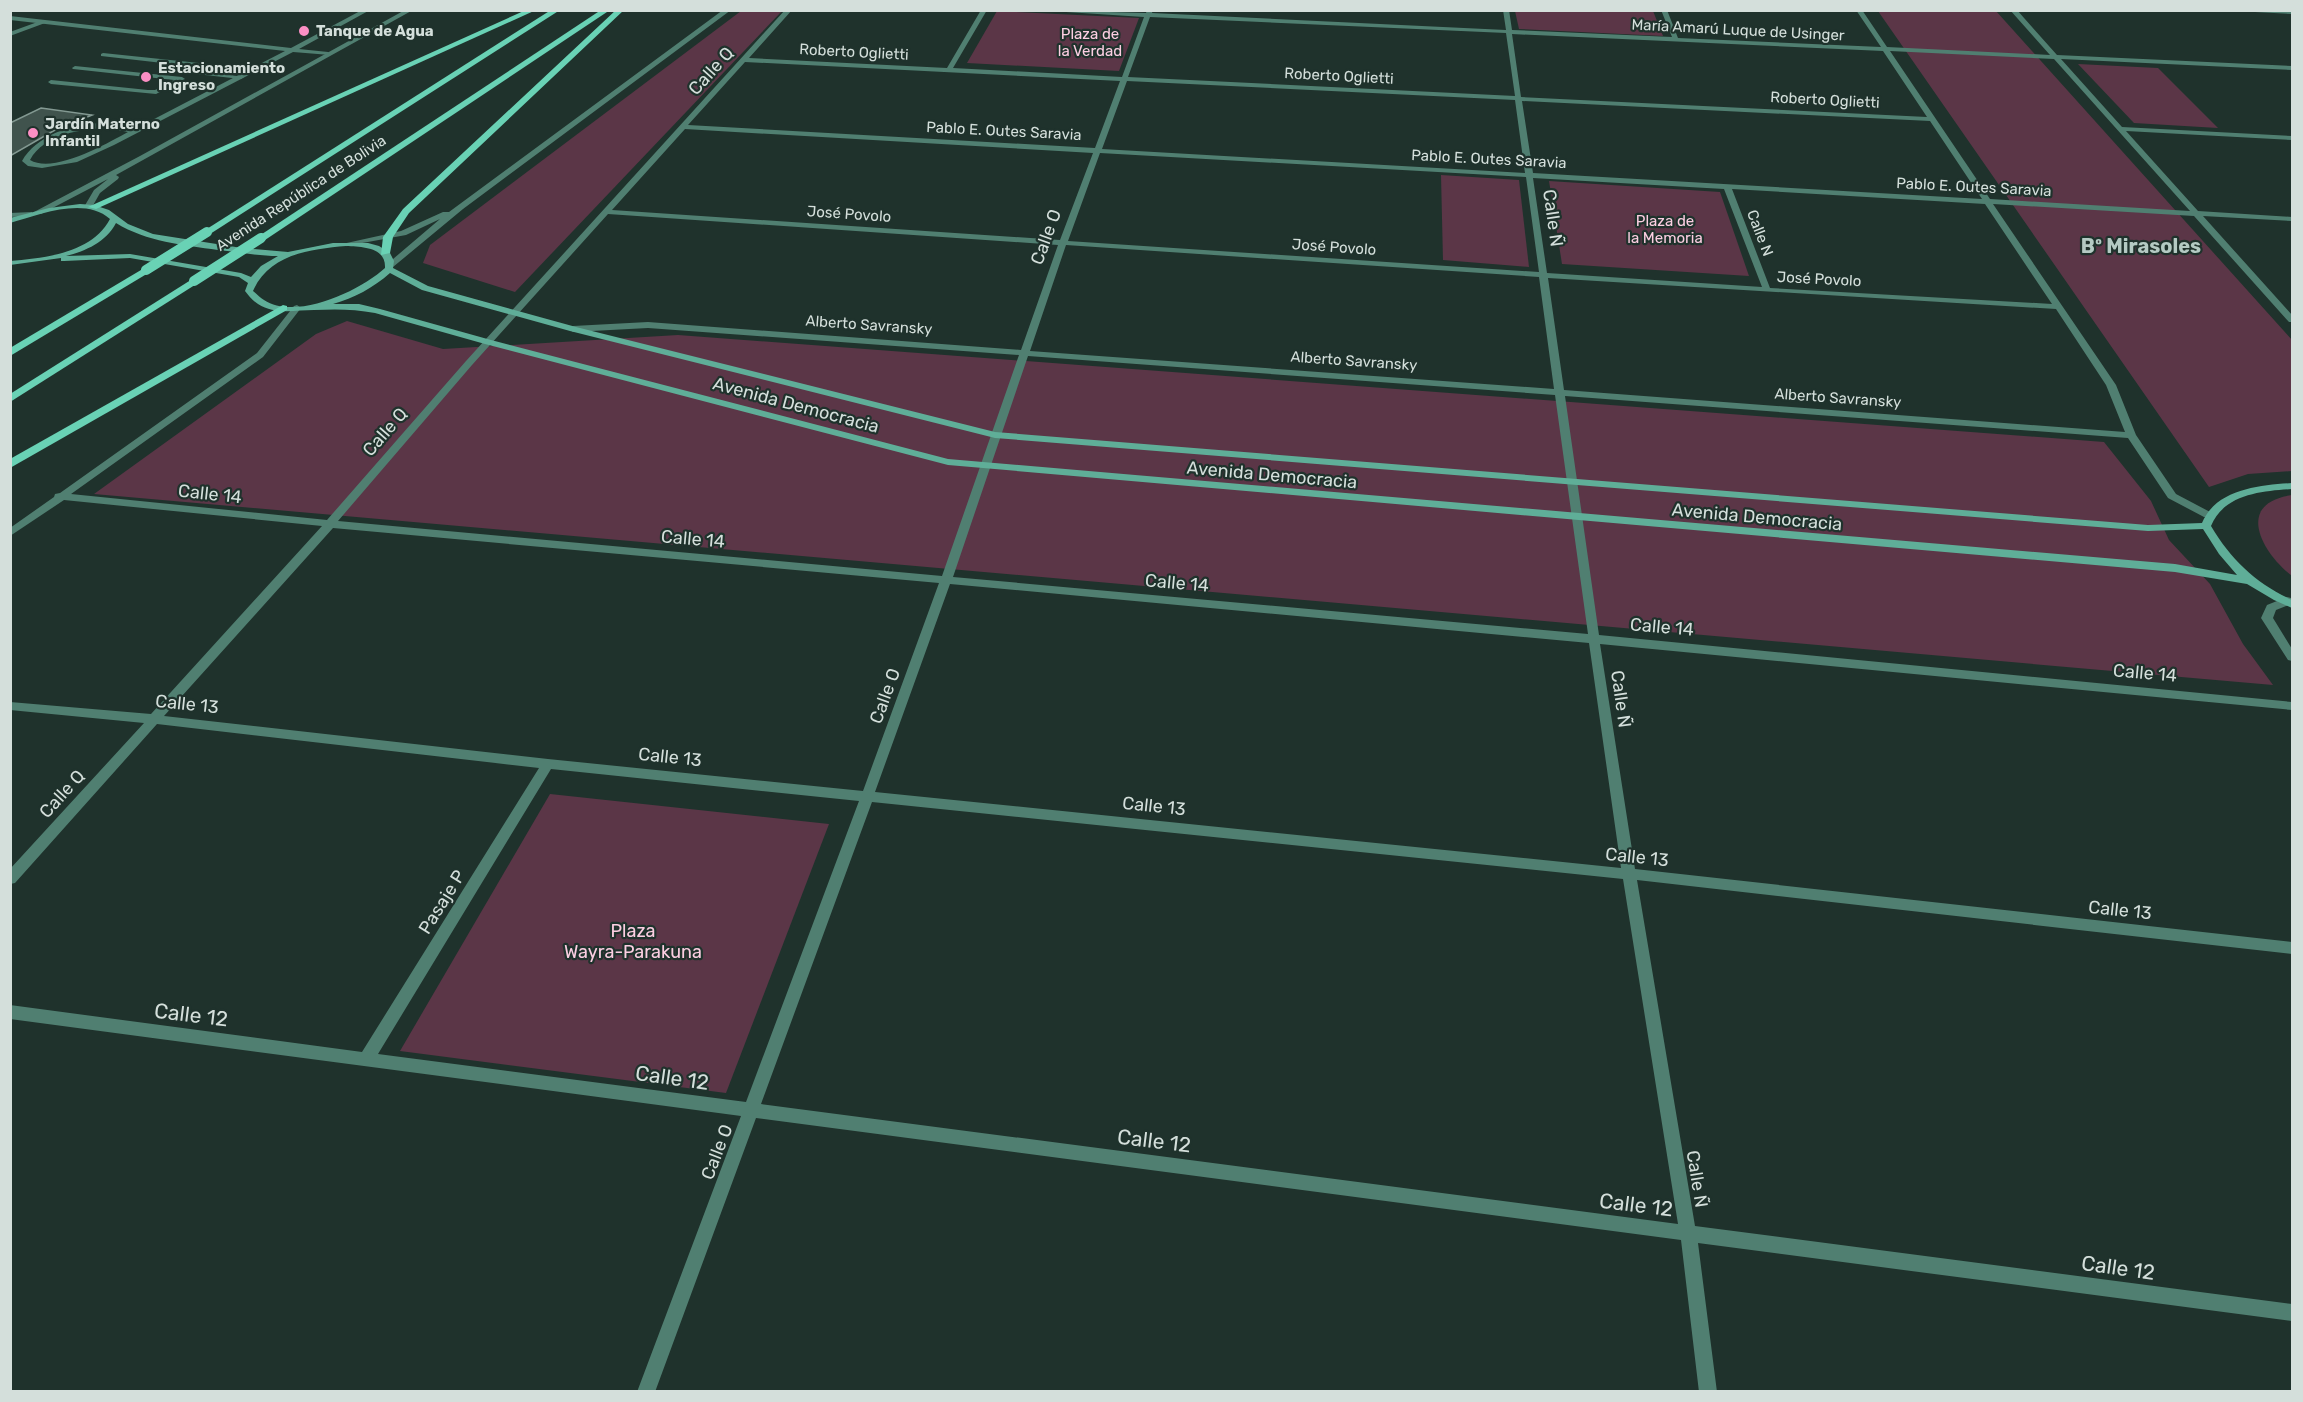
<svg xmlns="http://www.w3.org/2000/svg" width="2303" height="1402" viewBox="0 0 2303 1402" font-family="Rubik,sans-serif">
<rect width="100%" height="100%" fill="#1f322c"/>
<g fill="#5b3647">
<polygon points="741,11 782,11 515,292 423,263 430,245"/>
<polygon points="997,11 1139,18 1119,71 967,63"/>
<polygon points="1515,11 1653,11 1663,36 1519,29"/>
<polygon points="1878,11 1996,11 2292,340 2292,471 2248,474 2209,487"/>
<polygon points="2078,64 2158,68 2218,128 2134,123"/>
<polygon points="1441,175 1519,180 1529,267 1443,260"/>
<polygon points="1549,181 1720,192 1749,276 1562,264"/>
<polygon points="347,321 443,349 678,335 2104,442 2151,501 2169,540 2210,584 2243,644 2273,685 94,494 316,334"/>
<path d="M2292,495V576C2262,553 2234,503 2292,495Z"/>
<polygon points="550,794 829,824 726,1093 400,1051"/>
</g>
<polygon fill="#40534d" stroke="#839992" stroke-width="1.5" points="41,108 92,115 55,130 10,156 10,123"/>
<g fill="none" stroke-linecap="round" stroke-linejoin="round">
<g fill="#507f71" fill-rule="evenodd">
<polygon points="43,20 45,23 10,36 10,32"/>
<polygon points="103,53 199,63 207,67 202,71 244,77 241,79 196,74 193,72 198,67 101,56 101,54"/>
<polygon points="75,66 182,77 185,79 156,94 51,84 48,82 51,80 148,90 155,90 174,80 73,69 72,68"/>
</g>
<g fill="#507f71" fill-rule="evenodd">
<path d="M362,10H370L299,49L328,52L330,53V55L293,52L114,145L77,162L42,168L28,166L22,161C41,128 99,114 133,130L285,51L10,20V16L291,48ZM108,128L128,132C106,144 54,174 30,160C44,134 81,129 108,128Z"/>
<path d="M785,10H792L749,58L947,68L981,10H987L953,68L1122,77L1144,17L1035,10L1146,13L1147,10H1153L1152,13L1506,30L1503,10H1509L1512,30L1672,37L1661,10H1667L1678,38L1881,47L1856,10H1862L1887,47L2050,55L2010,10H2017L2057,55L2292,66V70L2061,59L2122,127L2292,136V140L2126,131L2198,211L2292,217V221L2203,216L2292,315V322H2289L2194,216L1993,204L2116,385L2136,435L2176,494L2212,513L2213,515L2212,517H2204L2168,498L2128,438L1565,396L1599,635L2292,702V710L1600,644L1635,869L2292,942V954L1637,880L1695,1226L2292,1304V1321L1698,1243L1717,1392H1699L1681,1240L756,1118L655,1392H637L741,1116L10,1019V1005L362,1052L539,768L157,724L15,883L10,884V869L144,723L10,710V702L151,714L322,526L64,500L10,536V528L54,497L55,494L60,493L257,353L294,306L297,305L301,308L263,357L71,494L327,520L466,361ZM1150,17L1506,33L1515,96L1128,77ZM1512,34L1883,51L1927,117L1521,97ZM1890,51L2054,59L2190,211L1990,199ZM745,62L1120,81L1095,148L688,125ZM1127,81L1515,100L1525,173L1102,149ZM1522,101L1930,121L1982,199L1533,173ZM685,129L1093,153L1060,240L612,210ZM1100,153L1526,177L1539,272L1068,241ZM1533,178L1724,189L1762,287L1547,273ZM1732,189L1985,204L2052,304L1770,288ZM608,214L1058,245L1021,350L648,322L573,326L569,329L573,332L648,328L1019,355L942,576L338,521L472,365ZM1066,245L1539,277L1554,389L1030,351ZM1548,278L2056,309L2106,385L2125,432L1564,390ZM1028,356L1555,395L1588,634L953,577ZM333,528L939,583L863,791L548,759L164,716ZM950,584L1589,643L1621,868L875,792ZM551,769L859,801L746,1102L378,1054ZM872,802L1623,879L1678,1224L761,1104Z"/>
<polygon points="2252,10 2292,10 2292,14 2255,12"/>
</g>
<g fill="#507f71" fill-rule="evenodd">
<polygon points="405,10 413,10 116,175 119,177 118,179 100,193 91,209 84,207 94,190 108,179 41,214 34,212 140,156"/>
<polygon points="723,10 731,10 463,209 393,267 386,265 440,219 406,235 346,246 342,244 401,231 443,212 449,212"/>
<polygon points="32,212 32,216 29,216 10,217 10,213"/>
<polygon points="2287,597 2291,598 2292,601 2291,604 2276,610 2273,618 2292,649 2292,661 2288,660 2261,618 2267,605"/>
</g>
<path fill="#5fae98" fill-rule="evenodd" d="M80,204L94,205L109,210L128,224L153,234L242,248L288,252L333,243H368L379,246L390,253L394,261L393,268L428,286L576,327L995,432L2148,525L2202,523C2216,489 2260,485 2292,483V489C2262,491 2224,494 2211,526C2231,560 2257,584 2292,600V608L2274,600L2247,584L2175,572L948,465L485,344L375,313C355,309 335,309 314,310C295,310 275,315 258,304C253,301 248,295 245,291L248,283L239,277L130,258L64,261H61V258L10,265V261C45,258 92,253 110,219C84,196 39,215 10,223V218L49,208ZM116,223C147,242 183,245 218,250C238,252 258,256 278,256L261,266L251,277L241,273L130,254L66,256C86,251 106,242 116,223ZM346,246C363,247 386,247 385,268C360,291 296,321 264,300C260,298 257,294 253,291C269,254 311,249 346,246ZM390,273L422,290L570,331L995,438L2148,531L2203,529L2219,554L2237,575L2175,564L948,459L491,340L380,309L359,304H333C354,298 373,288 390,273Z"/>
<g fill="#69d2b5" fill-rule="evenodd">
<polygon points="526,10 536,10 96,209 88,207"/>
<polygon points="551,10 560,10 210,234 202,232"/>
<polygon points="601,10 610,10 265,240 256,238"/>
<polygon points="616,10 624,10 409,213 393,237 390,253 381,255 383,237 403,209"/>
<polygon points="146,267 151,270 150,272 10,356 10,348"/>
<polygon points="194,278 198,279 198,283 10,402 10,394"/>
<polygon points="283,305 287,306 287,310 10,468 10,459"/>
</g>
<g stroke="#69d2b5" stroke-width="10">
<polyline points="146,270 207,232"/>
<polyline points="194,281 261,238"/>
</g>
</g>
<g fill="#fb8fc4" stroke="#1f322c" stroke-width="2">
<circle cx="304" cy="31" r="6"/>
<circle cx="146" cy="77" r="6"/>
<circle cx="33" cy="133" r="6"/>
</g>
<g text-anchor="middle" stroke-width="4.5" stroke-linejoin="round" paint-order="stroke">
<g font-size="15" fill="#d4dfdb" stroke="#1f322c">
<text transform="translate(1738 30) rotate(3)" y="5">María Amarú Luque de Usinger</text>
<text transform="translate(854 52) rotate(3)" y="5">Roberto Oglietti</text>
<text transform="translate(1339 76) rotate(3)" y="5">Roberto Oglietti</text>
<text transform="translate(1825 100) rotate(3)" y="5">Roberto Oglietti</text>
<text transform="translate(1004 131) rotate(3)" y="5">Pablo E. Outes Saravia</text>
<text transform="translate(1489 159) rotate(3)" y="5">Pablo E. Outes Saravia</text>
<text transform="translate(1974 187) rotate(3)" y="5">Pablo E. Outes Saravia</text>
<text transform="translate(301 193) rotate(-33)" y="5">Avenida República de Bolivia</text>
<text transform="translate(849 214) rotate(4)" y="5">José Povolo</text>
<text transform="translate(1760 233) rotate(69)" y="5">Calle N</text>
<text transform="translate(1334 247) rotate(4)" y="5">José Povolo</text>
<text transform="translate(1819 279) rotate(3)" y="5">José Povolo</text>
<text transform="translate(869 325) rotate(4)" y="5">Alberto Savransky</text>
<text transform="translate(1354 361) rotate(4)" y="5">Alberto Savransky</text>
<text transform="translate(1838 398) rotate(4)" y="5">Alberto Savransky</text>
</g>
<g font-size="15" font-weight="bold" fill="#d4dfdb" stroke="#1f322c" text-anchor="start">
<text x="316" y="36">Tanque de Agua</text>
<text x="158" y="73">Estacionamiento<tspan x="158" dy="17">Ingreso</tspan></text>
<text x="45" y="129">Jardín Materno<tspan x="45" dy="17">Infantil</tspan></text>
</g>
<g font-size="15" fill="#fccee2" stroke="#1f322c">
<text x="1090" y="39">Plaza de<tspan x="1090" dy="17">la Verdad</tspan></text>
<text x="1665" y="226">Plaza de<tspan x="1665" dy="17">la Memoria</tspan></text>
</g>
<g font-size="18" fill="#d4dfdb" stroke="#1f322c">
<text transform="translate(711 71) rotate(-48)" y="6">Calle Q</text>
<text transform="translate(1553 218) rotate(82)" y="6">Calle Ñ</text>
<text transform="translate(1046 237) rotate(-70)" y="6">Calle O</text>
<text transform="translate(796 405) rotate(15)" y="6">Avenida Democracia</text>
<text transform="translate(385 432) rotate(-49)" y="6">Calle Q</text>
<text transform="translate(1272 475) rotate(5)" y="6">Avenida Democracia</text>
<text transform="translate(210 494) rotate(6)" y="6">Calle 14</text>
<text transform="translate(1757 517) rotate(5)" y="6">Avenida Democracia</text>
<text transform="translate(693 539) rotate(5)" y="6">Calle 14</text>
<text transform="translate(1177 583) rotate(5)" y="6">Calle 14</text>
<text transform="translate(1662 627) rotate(5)" y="6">Calle 14</text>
<text transform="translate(2145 673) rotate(5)" y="6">Calle 14</text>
<text transform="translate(885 696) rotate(-70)" y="6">Calle O</text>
<text transform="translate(1621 699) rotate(82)" y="6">Calle Ñ</text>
<text transform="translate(187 704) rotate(6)" y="6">Calle 13</text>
<text transform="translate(670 757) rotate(6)" y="6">Calle 13</text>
<text transform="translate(62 794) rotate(-48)" y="6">Calle Q</text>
<text transform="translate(1154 806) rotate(6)" y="6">Calle 13</text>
<text transform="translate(1637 857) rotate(6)" y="6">Calle 13</text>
<text transform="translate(442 902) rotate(-58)" y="6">Pasaje P</text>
<text transform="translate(2120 910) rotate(6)" y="6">Calle 13</text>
<text transform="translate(717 1152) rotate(-69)" y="6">Calle O</text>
<text transform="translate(1697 1179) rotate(81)" y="6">Calle Ñ</text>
</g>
<g font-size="18" fill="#fccee2" stroke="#1f322c">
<text x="633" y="937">Plaza<tspan x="633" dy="21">Wayra-Parakuna</tspan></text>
</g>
<g font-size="20" font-weight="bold" fill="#b4cac3" stroke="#1f322c">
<text x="2141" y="253">Bº Mirasoles</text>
</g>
<g font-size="21" fill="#d4dfdb" stroke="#1f322c">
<text transform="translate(191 1015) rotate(7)" y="7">Calle 12</text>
<text transform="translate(672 1078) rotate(8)" y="7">Calle 12</text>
<text transform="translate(1154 1141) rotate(7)" y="7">Calle 12</text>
<text transform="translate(1636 1205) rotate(7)" y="7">Calle 12</text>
<text transform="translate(2118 1268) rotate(8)" y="7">Calle 12</text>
</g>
</g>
<rect width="2303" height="1402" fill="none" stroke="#d4dfdb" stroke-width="24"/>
</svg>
